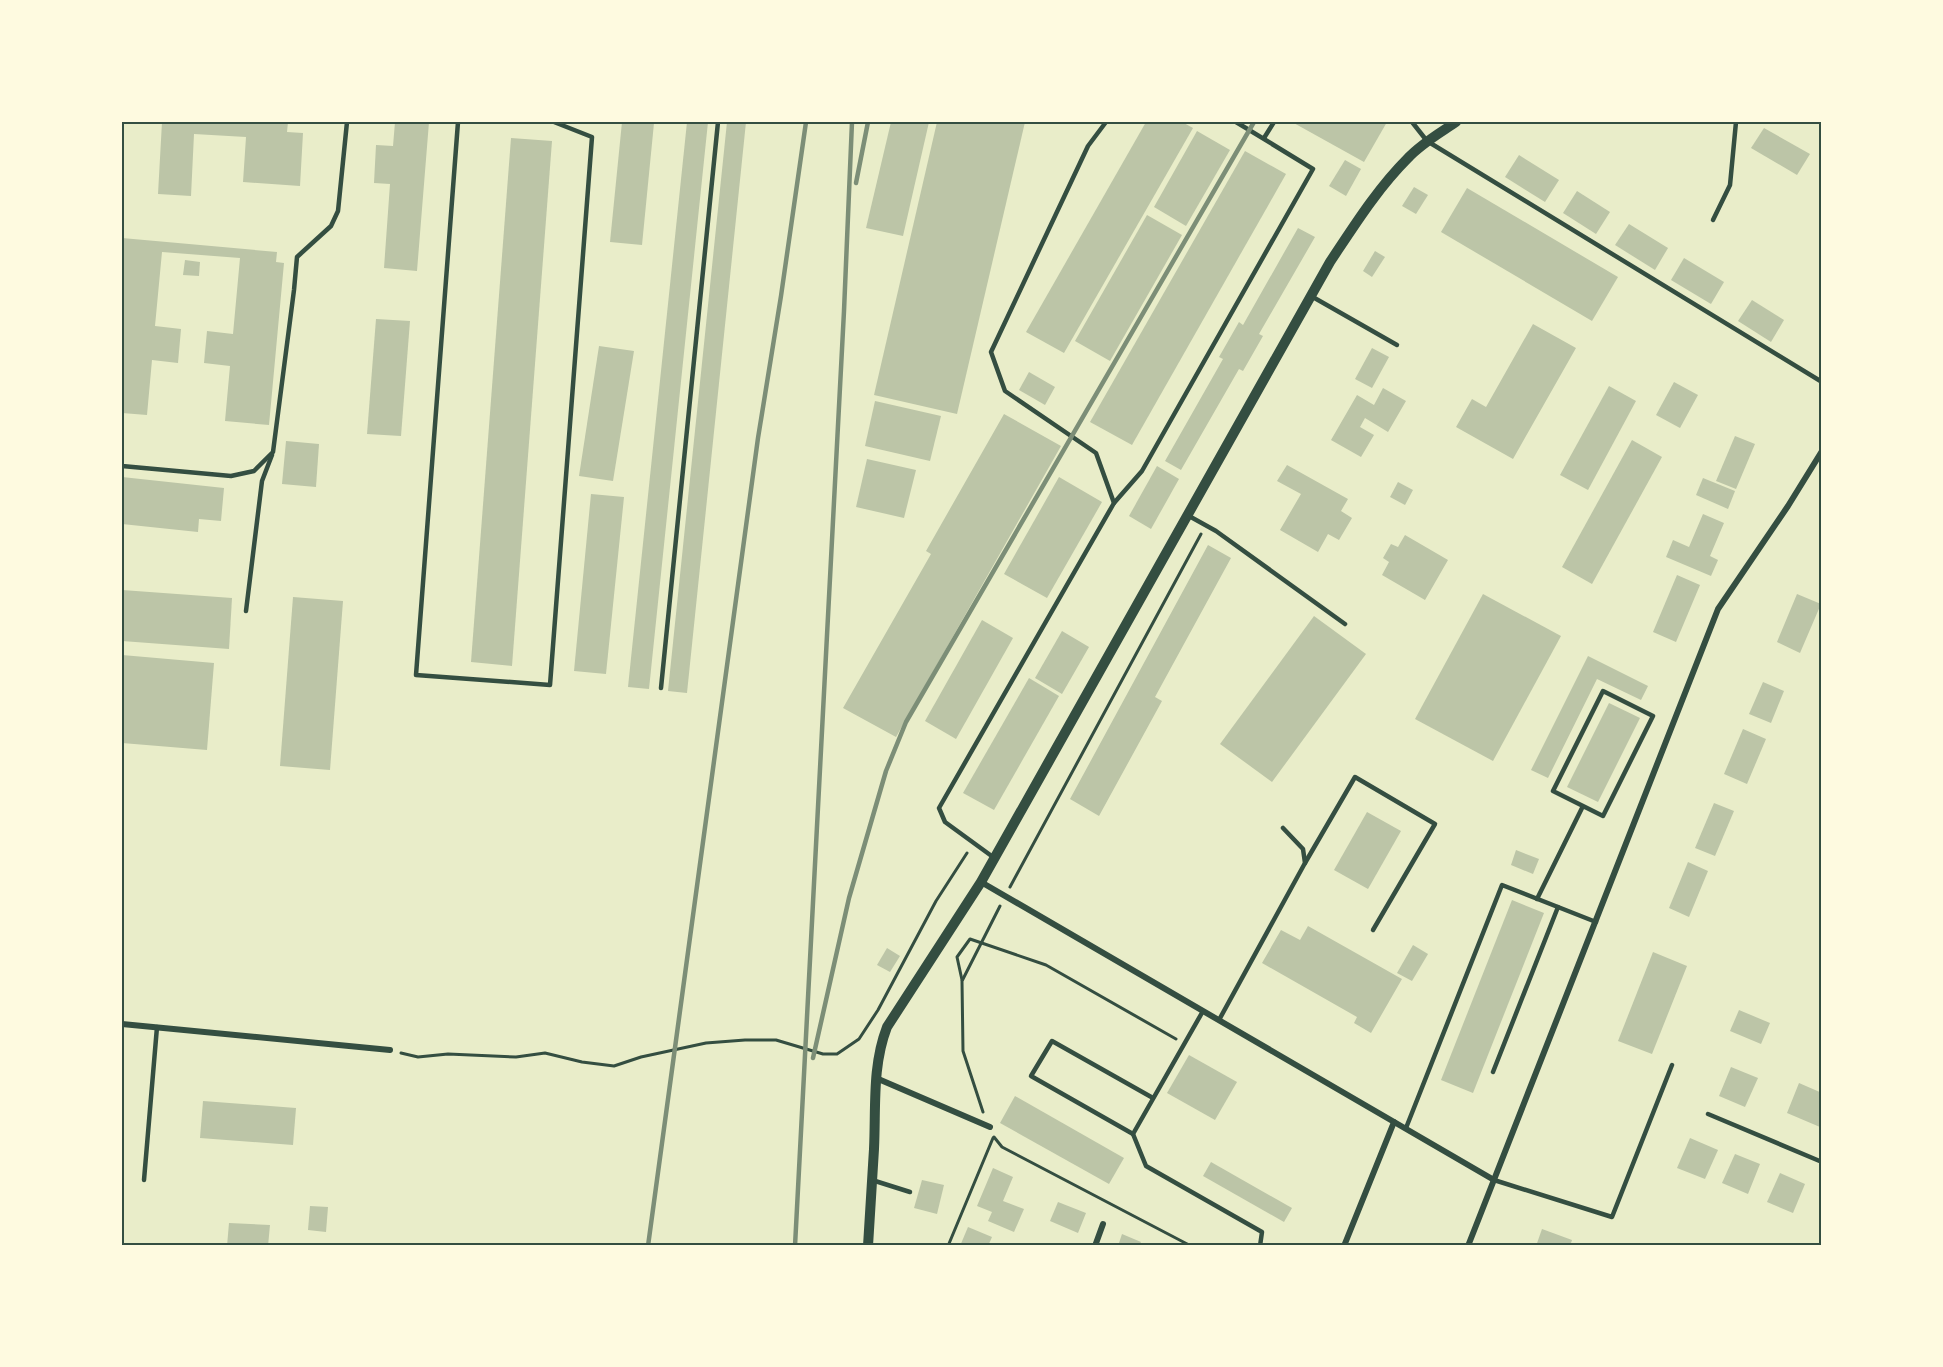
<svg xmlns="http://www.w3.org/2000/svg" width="1943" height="1367" viewBox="0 0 1943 1367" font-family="Mulish,sans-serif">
<rect width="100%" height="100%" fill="#e9edc9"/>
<g fill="#bcc5a7">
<polygon points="162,122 288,122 287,132 303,133 300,186 243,182 246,137 194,134 191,196 158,194"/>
<polygon points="395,122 429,122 417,271 384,268 390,184 374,183 376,145 393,146"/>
<polygon points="622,122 654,123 642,245 610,242"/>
<polygon points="687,122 708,122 649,689 628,687"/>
<polygon points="727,122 746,122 687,693 668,691"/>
<polygon points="891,122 929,122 903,236 866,228"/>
<polygon points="937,122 1025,122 957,414 874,395"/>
<polygon points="1146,122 1182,122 1193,128 1064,353 1026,332"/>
<polygon points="1292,122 1387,122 1364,162"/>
<polygon points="1764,128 1810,154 1797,175 1751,148"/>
<polygon points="1197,131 1230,150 1186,226 1154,207"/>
<polygon points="511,138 552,141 512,666 471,662"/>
<polygon points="1245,151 1286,174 1132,445 1090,422"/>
<polygon points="1519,155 1559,180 1545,202 1505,177"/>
<polygon points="1345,160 1361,169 1346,196 1329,186"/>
<polygon points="1414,187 1428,195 1416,214 1402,206"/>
<polygon points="1467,188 1618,277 1592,321 1441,232"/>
<polygon points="1577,191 1610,212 1596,234 1563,213"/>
<polygon points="1147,215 1182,235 1110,361 1075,341"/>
<polygon points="1629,224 1668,248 1655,270 1615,245"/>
<polygon points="1298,228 1315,237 1259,334 1263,336 1243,371 1239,369 1181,470 1165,461 1223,359 1219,357 1239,322 1243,325"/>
<polygon points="122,238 277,252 276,262 284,263 269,425 225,421 230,366 204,363 207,331 233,334 240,258 162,252 155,326 181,329 178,363 152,360 147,415 122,413"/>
<polygon points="1375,251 1385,257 1372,277 1363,271"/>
<polygon points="1684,258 1724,282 1711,304 1671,280"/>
<polygon points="185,260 200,262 199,276 183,275"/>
<polygon points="1752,300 1784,320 1771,342 1738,321"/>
<polygon points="376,319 410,321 401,436 367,434"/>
<polygon points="1533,324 1576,348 1513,459 1456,427 1472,399 1486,407"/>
<polygon points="599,346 634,351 613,481 579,476"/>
<polygon points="1372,348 1389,357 1372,388 1355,379"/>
<polygon points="1029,372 1055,387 1045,405 1019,390"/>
<polygon points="1674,382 1698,395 1680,428 1656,415"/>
<polygon points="1609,386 1636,401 1588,490 1560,475"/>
<polygon points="1383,388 1406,401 1388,432 1365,418 1360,427 1374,435 1361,457 1331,440 1357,395 1374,405"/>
<polygon points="875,401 941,416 930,461 865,446"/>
<polygon points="1004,414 1061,446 896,737 843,708 931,554 926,551"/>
<polygon points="1735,436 1755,444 1736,489 1716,481"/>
<polygon points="1632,440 1662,457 1592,584 1562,567"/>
<polygon points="286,441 319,444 316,487 282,484"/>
<polygon points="867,459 916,470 904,518 856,507"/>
<polygon points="1287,465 1348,499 1341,511 1352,518 1339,540 1328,534 1318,552 1280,530 1301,494 1277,481"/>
<polygon points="1157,466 1179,479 1151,529 1129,516"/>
<polygon points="122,477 224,488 221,521 199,519 198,532 122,524"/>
<polygon points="1059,477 1102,502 1047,598 1004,574"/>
<polygon points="1703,478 1735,491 1728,509 1696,495"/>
<polygon points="1398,482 1413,490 1405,505 1390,497"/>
<polygon points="591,494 624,497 606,674 574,671"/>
<polygon points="1703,514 1724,523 1710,556 1718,560 1711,576 1666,557 1673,540 1689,547"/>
<polygon points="1405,535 1448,560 1425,600 1382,575 1389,562 1383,558 1391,544 1398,547"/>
<polygon points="1208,545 1231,558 1155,697 1162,701 1099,816 1070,799"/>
<polygon points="1677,575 1700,585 1676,642 1653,632"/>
<polygon points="122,590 232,598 229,649 122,641"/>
<polygon points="1483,594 1561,636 1493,761 1415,719"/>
<polygon points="1797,594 1821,604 1800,653 1777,642"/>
<polygon points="293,597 343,601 330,770 280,766"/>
<polygon points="1314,616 1366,654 1272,782 1220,744"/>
<polygon points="982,620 1013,638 956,739 925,721"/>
<polygon points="1062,631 1089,647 1062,694 1035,678"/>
<polygon points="122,655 214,663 207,750 122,743"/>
<polygon points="1588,656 1648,686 1641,700 1597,679 1548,778 1531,770"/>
<polygon points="1029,678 1059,696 994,810 963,793"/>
<polygon points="1763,682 1784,691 1771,723 1749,714"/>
<polygon points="1609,703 1640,718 1598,802 1567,787"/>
<polygon points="1743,729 1766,739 1747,784 1724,774"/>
<polygon points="1714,803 1734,811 1715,856 1695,848"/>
<polygon points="1367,812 1401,831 1368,889 1334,870"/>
<polygon points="1516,850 1539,859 1533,874 1511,865"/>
<polygon points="1688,862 1708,871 1689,917 1669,908"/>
<polygon points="1512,900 1544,913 1473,1093 1441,1080"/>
<polygon points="1308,926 1402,979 1371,1033 1354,1023 1357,1017 1262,963 1281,930 1300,940"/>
<polygon points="1413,945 1428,954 1412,981 1397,973"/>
<polygon points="887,948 900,956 890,972 877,965"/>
<polygon points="1653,952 1687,966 1652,1054 1618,1041"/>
<polygon points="1739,1010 1770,1023 1761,1044 1730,1031"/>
<polygon points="1189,1055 1237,1082 1215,1120 1167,1093"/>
<polygon points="1731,1067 1758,1078 1745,1107 1719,1096"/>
<polygon points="1799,1083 1822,1093 1820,1127 1787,1113"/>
<polygon points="1015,1096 1124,1158 1109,1184 1000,1123"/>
<polygon points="203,1101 296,1108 293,1145 200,1138"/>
<polygon points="1690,1138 1718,1150 1705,1179 1677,1168"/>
<polygon points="1735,1154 1760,1164 1748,1194 1722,1183"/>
<polygon points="1211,1162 1292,1208 1284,1222 1203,1176"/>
<polygon points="993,1168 1013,1177 1003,1201 1024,1209 1014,1232 988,1221 992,1212 977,1206"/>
<polygon points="1780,1173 1805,1184 1793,1213 1767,1202"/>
<polygon points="922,1180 944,1185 937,1214 914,1208"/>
<polygon points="1058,1202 1086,1213 1078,1233 1050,1221"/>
<polygon points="310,1206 328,1207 326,1232 308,1230"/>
<polygon points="229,1223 270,1225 268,1246 227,1246"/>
<polygon points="968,1227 992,1237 988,1246 960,1246"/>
<polygon points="1542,1229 1572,1240 1570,1246 1536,1246"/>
<polygon points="1122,1234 1141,1242 1139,1246 1118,1246"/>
</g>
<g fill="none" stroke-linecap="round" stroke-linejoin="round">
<g stroke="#344e41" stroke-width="3">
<polyline points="1010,887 1201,534"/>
<polyline points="962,980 957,957 970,939 1046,965 1176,1039"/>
<polyline points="401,1053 418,1057 448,1054 516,1057 545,1053 582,1062 614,1066 641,1057 706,1043 745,1040 776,1040 823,1054 837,1054 859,1039 878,1010 936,901 967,853"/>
<polyline points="983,1112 963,1051 962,981 1000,906"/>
<polyline points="994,1137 1002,1147 1191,1246"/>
<polyline points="948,1246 993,1138"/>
</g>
<g stroke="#344e41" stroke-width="4.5">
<polyline points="458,122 416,675 550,685 592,137 554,122"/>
<polyline points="1412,122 1427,141 1822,382"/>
<polyline points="1264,138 1274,122"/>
<polyline points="1713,220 1730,185 1736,122"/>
<polyline points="1311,296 1397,345"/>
<polyline points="122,466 231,476 254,471 273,452 294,290 297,257 331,226 338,211 347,122"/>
<polyline points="1114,503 1142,471 1313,169 1236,122"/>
<polyline points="1189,516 1216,531 1345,624"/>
<polyline points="246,611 262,481 272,455"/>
<polyline points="661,688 718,122"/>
<polyline points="993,857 945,822 939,808 1114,503 1096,453 1005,391 991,352 1088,146 1106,122"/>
<polyline points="1305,863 1355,777 1435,824 1373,930"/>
<polyline points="1537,899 1583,806 1553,791 1603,691 1653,716 1603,816 1583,806"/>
<polyline points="1219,1020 1305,863 1303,849 1283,828"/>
<polyline points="1493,1072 1558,907"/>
<polyline points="1153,1098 1052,1041 1031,1076 1133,1134 1146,1166 1262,1232 1260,1246"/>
<polyline points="1708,1114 1822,1162"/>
<polyline points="1406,1128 1502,885 1596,922"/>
<polyline points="1133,1134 1203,1011"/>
<polyline points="144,1180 157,1027"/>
<polyline points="872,1180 910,1192"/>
<polyline points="1494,1180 1612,1217 1672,1065"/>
</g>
<g stroke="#344e41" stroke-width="6">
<polyline points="981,882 1494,1180"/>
<polyline points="122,1024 390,1050"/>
<polyline points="876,1078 990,1127"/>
<polyline points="1095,1246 1103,1224"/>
<polyline points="1344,1246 1394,1122"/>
<polyline points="1468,1246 1718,609 1788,506 1822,451"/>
</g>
<path stroke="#344e41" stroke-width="10" d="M868,1246C870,1213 872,1181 874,1149C876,1107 872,1066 887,1027L981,882L1330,262C1354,226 1377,189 1408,158C1422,143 1440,133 1456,122"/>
<g stroke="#7c8e77" stroke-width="4.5">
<polyline points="856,183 868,122"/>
<polyline points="813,1058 849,898 886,771 906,722 1254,122"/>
<polyline points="648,1246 758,438 781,296 806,122"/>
<polyline points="795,1246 844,311 852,122"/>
</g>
</g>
<rect width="1943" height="1367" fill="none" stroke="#fefae0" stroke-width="246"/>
<rect x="123" y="123" width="1697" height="1121" fill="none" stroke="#344e41" stroke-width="2"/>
</svg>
